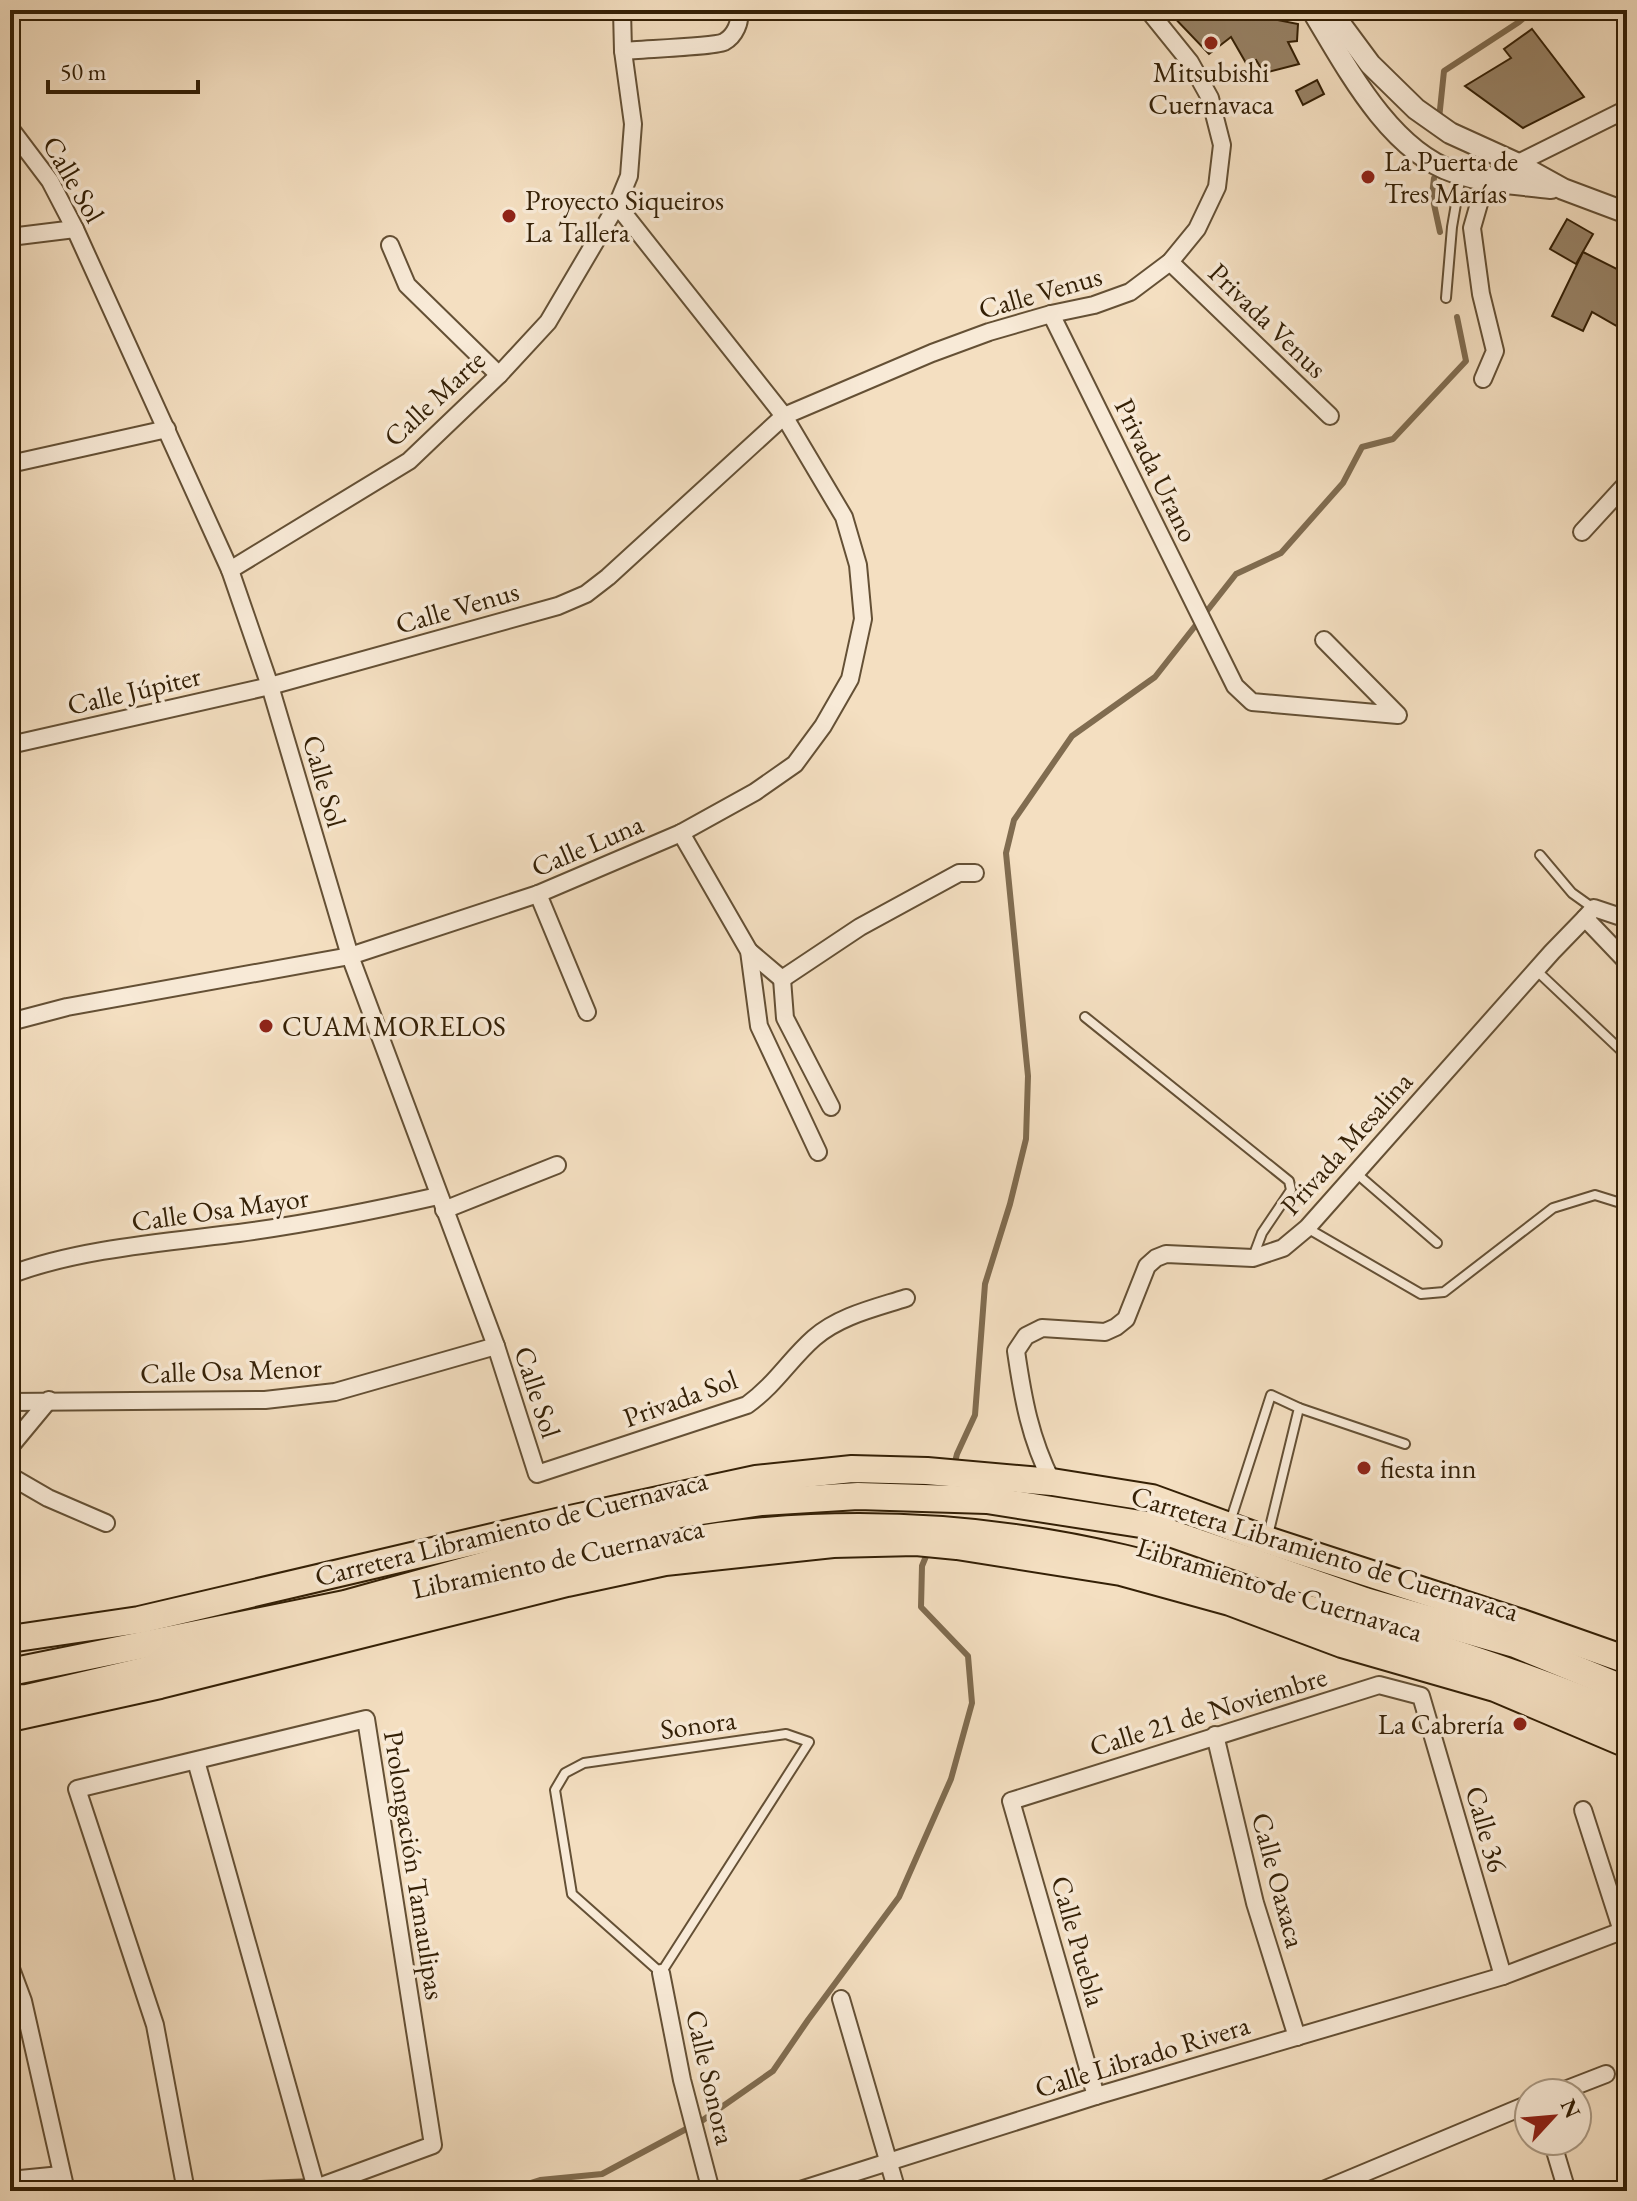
<svg xmlns="http://www.w3.org/2000/svg" width="1637" height="2201" viewBox="0 0 1637 2201" font-family="'EB Garamond',serif">
<rect width="100%" height="100%" fill="#f4dfc1"/>
<filter id="stains"><feTurbulence type="fractalNoise" baseFrequency=".0025" numOctaves="4"/><feColorMatrix values="0 0 0 0 .2 0 0 0 0 .09 0 0 0 0 .02 0 0 0 .5 -.17"/></filter>
<radialGradient id="worn" r=".72"><stop offset=".6" stop-color="#630" stop-opacity="0"/><stop offset="1" stop-color="#630" stop-opacity=".3"/></radialGradient>
<g fill="none" stroke-linecap="round" stroke-linejoin="round">
<g stroke="#806c50" stroke-width="6">
<polyline points="1439,119 1444,71 1519,22 1533,10"/>
<polyline points="1434,178 1432,195 1440,232"/>
<polyline points="954,1466 957,1454 975,1415 985,1284 1010,1204 1026,1139 1028,1076 1006,853 1014,820 1072,736 1155,677 1236,574 1281,553 1343,483 1362,447 1393,439 1466,361 1457,317"/>
<polyline points="505,2191 540,2180 602,2174 703,2120 773,2071 808,2020 899,1897 951,1779 972,1703 968,1656 921,1607 922,1566 929,1549"/>
</g>
</g>
<g fill="#988367" stroke="#342006" stroke-width="2">
<polygon points="1167,10 1248,10 1255,18 1262,13 1267,18 1298,24 1297,41 1288,42 1299,64 1264,73 1256,60 1246,63 1231,37 1209,54"/>
<polygon points="1532,29 1584,97 1523,128 1465,86 1511,58 1504,49"/>
<polygon points="1317,80 1324,94 1303,105 1296,91"/>
<polygon points="1567,219 1593,234 1576,264 1550,249"/>
<polygon points="1583,252 1627,274 1627,318 1622,329 1592,312 1583,331 1552,316"/>
</g>
<g fill="none" stroke-linecap="round" stroke-linejoin="round">
<g stroke="#645035" stroke-width="12">
<g id="service">
<polyline points="1446,298 1452,227 1461,175"/>
<polyline points="1540,855 1572,893 1593,908"/>
<polyline points="1537,971 1627,1056"/>
<polyline points="1085,1017 1289,1181 1291,1190 1262,1233 1253,1257"/>
<polyline points="1356,1173 1437,1243"/>
<polyline points="1307,1228 1421,1294 1444,1292 1553,1208 1595,1195 1627,1205"/>
<polyline points="1299,1408 1405,1444"/>
<polyline points="1230,1522 1271,1395 1299,1408 1268,1535"/>
<polygon points="786,1734 809,1742 661,1973 572,1894 555,1790 565,1773 584,1763"/>
</g>
</g>
<g stroke="#645035" stroke-width="20">
<g id="minor">
<path d="M623,51C640,49 713,47 724,42C735,36 741,22 739,10"/>
<path d="M10,128L50,181L75,229L230,570L270,686L350,956L496,1346L537,1474L747,1405C776,1384 789,1360 814,1338C839,1316 875,1308 906,1298"/>
<polyline points="10,237 75,229"/>
<polyline points="390,245 407,285 499,375"/>
<polyline points="1170,262 1330,416"/>
<polyline points="1051,314 1235,686 1252,702 1398,715 1324,640"/>
<polyline points="1483,379 1495,351 1481,294 1472,228 1486,179 1627,109"/>
<polyline points="10,464 167,429"/>
<polyline points="1582,532 1627,483"/>
<polyline points="230,570 409,461 499,375 548,322 617,205 629,176 633,124 623,51 622,10"/>
<polyline points="10,745 270,686 558,606 586,594 608,577 784,416 932,353 989,332 1051,314 1094,305 1130,292 1170,262 1197,229 1217,187 1222,145 1210,98 1190,62 1148,10"/>
<polyline points="681,833 749,951 759,1026 818,1152"/>
<polyline points="538,894 587,1012"/>
<polyline points="1585,918 1594,908 1627,919"/>
<polyline points="749,951 782,979 860,927 959,873 975,873"/>
<polyline points="782,979 785,1018 831,1107"/>
<polyline points="10,1022 67,1007 350,956 538,894 681,833 755,792 795,764 823,726 850,679 863,619 858,565 844,517 784,416 617,205"/>
<polyline points="444,1210 557,1165"/>
<path d="M10,1275C76,1249 168,1242 239,1233C306,1224 372,1211 438,1196"/>
<polyline points="10,1402 265,1400 335,1392 496,1346"/>
<polyline points="10,1447 49,1400"/>
<polyline points="10,1476 48,1498 106,1523"/>
<path d="M1052,1482C1030,1438 1023,1399 1016,1351L1026,1336L1042,1328L1105,1332L1116,1327L1126,1319L1147,1266L1156,1258L1166,1254L1253,1258L1283,1248L1307,1228L1552,952L1585,918L1627,962"/>
<polyline points="1215,1735 1255,1903 1297,2037"/>
<polyline points="196,1761 316,2188"/>
<polyline points="1583,1810 1622,1931"/>
<polyline points="10,1966 23,2001 66,2191"/>
<polyline points="661,1973 682,2080 711,2191"/>
<polyline points="841,1999 897,2191"/>
<polyline points="1557,2093 1606,2074"/>
<polyline points="1096,2096 1011,1801 1379,1685 1421,1696 1503,1976"/>
<polyline points="1552,2141 1567,2191"/>
<polyline points="10,2180 61,2175"/>
<polyline points="186,2191 155,2025 77,1789 366,1719 433,2145 316,2188 237,2191"/>
<polyline points="797,2191 1096,2096 1503,1976 1627,1929"/>
<polyline points="1321,2191 1529,2104"/>
</g>
</g>
<g stroke="#645035" stroke-width="24">
<g id="tertiary">
<path d="M1312,10C1346,66 1389,150 1454,172C1485,183 1519,184 1551,188"/>
<polyline points="1330,10 1370,64 1416,109 1450,133 1516,163 1563,189 1627,213"/>
</g>
</g>
<g stroke="#342006" stroke-width="30">
<g id="primary">
<polyline points="10,1639 139,1620 561,1521 756,1479 852,1469 927,1471 1052,1482 1152,1498 1267,1540 1519,1622 1627,1660"/>
<polyline points="10,1718 160,1685 567,1583 665,1562 833,1544 916,1542 957,1546 1121,1572 1230,1602 1342,1644 1495,1688 1627,1744"/>
</g>
</g>
<g stroke="#342006" stroke-width="30">
<g id="trunk">
<polyline points="10,1672 345,1604 572,1541 681,1514 762,1502 858,1496 987,1500 1147,1525 1365,1601 1515,1644 1627,1690"/>
<path d="M10,1699L27,1698C167,1667 306,1631 445,1596C543,1572 643,1544 744,1533C870,1520 999,1529 1122,1558C1163,1567 1202,1580 1242,1591C1373,1625 1502,1665 1627,1717"/>
</g>
</g>
<use href="#service" stroke="#f8ead7" stroke-width="8"/>
<use href="#minor" stroke="#f8ead7" stroke-width="16"/>
<use href="#tertiary" stroke="#f8ead7" stroke-width="20"/>
<use href="#primary" stroke="#f4dfc1" stroke-width="26"/>
<use href="#trunk" stroke="#f4dfc1" stroke-width="26"/>
</g>
<g fill="#8f2418" stroke="#f8ead7" stroke-width="3">
<circle cx="1211" cy="43" r="8"/>
<circle cx="1368" cy="177" r="8"/>
<circle cx="509" cy="216" r="8"/>
<circle cx="266" cy="1026" r="8"/>
<circle cx="1364" cy="1468" r="8"/>
<circle cx="1520" cy="1724" r="8"/>
</g>
<g text-anchor="middle" stroke-width="7" stroke-linejoin="round" paint-order="stroke">
<g font-size="28" fill="#342006" stroke="#f8ead7" text-anchor="start">
<text x="1211" y="82" text-anchor="middle">Mitsubishi<tspan x="1211" dy="32">Cuernavaca</tspan></text>
<text x="1384" y="171">La Puerta de<tspan x="1384" dy="32">Tres Marías</tspan></text>
<text x="525" y="210">Proyecto Siqueiros<tspan x="525" dy="32">La Tallera</tspan></text>
<text x="282" y="1036">CUAM MORELOS</text>
<text x="1380" y="1478">fiesta inn</text>
<text x="1504" y="1734" text-anchor="end">La Cabrería</text>
</g>
<g font-size="28" fill="#342006" stroke="#f8ead7">
<text transform="translate(74 179) rotate(60)" y="10">Calle Sol</text>
<text transform="translate(1040 292) rotate(-16)" y="10">Calle Venus</text>
<text transform="translate(1268 320) rotate(44)" y="10">Privada Venus</text>
<text transform="translate(434 398) rotate(-43)" y="10">Calle Marte</text>
<text transform="translate(1157 470) rotate(64)" y="10">Privada Urano</text>
<text transform="translate(457 607) rotate(-16)" y="10">Calle Venus</text>
<text transform="translate(134 690) rotate(-13)" y="10">Calle Júpiter</text>
<text transform="translate(325 781) rotate(74)" y="10">Calle Sol</text>
<text transform="translate(587 845) rotate(-23)" y="10">Calle Luna</text>
<text transform="translate(1346 1143) rotate(-48)" y="10">Privada Mesalina</text>
<text transform="translate(220 1209) rotate(-8)" y="10">Calle Osa Mayor</text>
<text transform="translate(231 1370) rotate(-2)" y="10">Calle Osa Menor</text>
<text transform="translate(538 1392) rotate(72)" y="10">Calle Sol</text>
<text transform="translate(680 1398) rotate(-20)" y="10">Privada Sol</text>
<text transform="translate(511 1528) rotate(-14)" y="10">Carretera Libramiento de Cuernavaca</text>
<text transform="translate(1325 1553) rotate(17)" y="10">Carretera Libramiento de Cuernavaca</text>
<text transform="translate(558 1558) rotate(-12)" y="10">Libramiento de Cuernavaca</text>
<text transform="translate(1280 1589) rotate(17)" y="10">Libramiento de Cuernavaca</text>
<text transform="translate(1208 1711) rotate(-17)" y="10">Calle 21 de Noviembre</text>
<text transform="translate(698 1724) rotate(-8)" y="10">Sonora</text>
<text transform="translate(1487 1829) rotate(74)" y="10">Calle 36</text>
<text transform="translate(415 1865) rotate(81)" y="10">Prolongación Tamaulipas</text>
<text transform="translate(1279 1880) rotate(75)" y="10">Calle Oaxaca</text>
<text transform="translate(1079 1941) rotate(74)" y="10">Calle Puebla</text>
<text transform="translate(1142 2056) rotate(-17)" y="10">Calle Librado Rivera</text>
<text transform="translate(711 2077) rotate(77)" y="10">Calle Sonora</text>
</g>
</g>
<rect width="1637" height="2201" fill="none" stroke="#f4dfc1" stroke-width="40"/>
<rect x="12" y="12" width="1613" height="2177" fill="none" stroke="#342006" stroke-width="4"/>
<rect x="20" y="20" width="1597" height="2161" fill="none" stroke="#342006" stroke-width="2"/>
<g transform="translate(1553 2117) rotate(64)"><circle r="38" fill="#f8ead7" stroke="#aa9983" stroke-width="2"/>
<path d="M0-6L14 30L0 20L-14 30Z" fill="#8f2418"/>
<text y="-12" font-size="22" font-weight="bold" text-anchor="middle" fill="#342006">N</text>
</g>
<path d="M48 80v12h150v-12" fill="none" stroke="#342006" stroke-width="4"/>
<text x="60" y="80" font-size="24" fill="#342006" stroke="#f8ead7" stroke-width="6" paint-order="stroke">50 m</text>
<rect width="100%" height="100%" filter="url(#stains)"/>
<rect width="100%" height="100%" fill="url(#worn)"/>
</svg>
